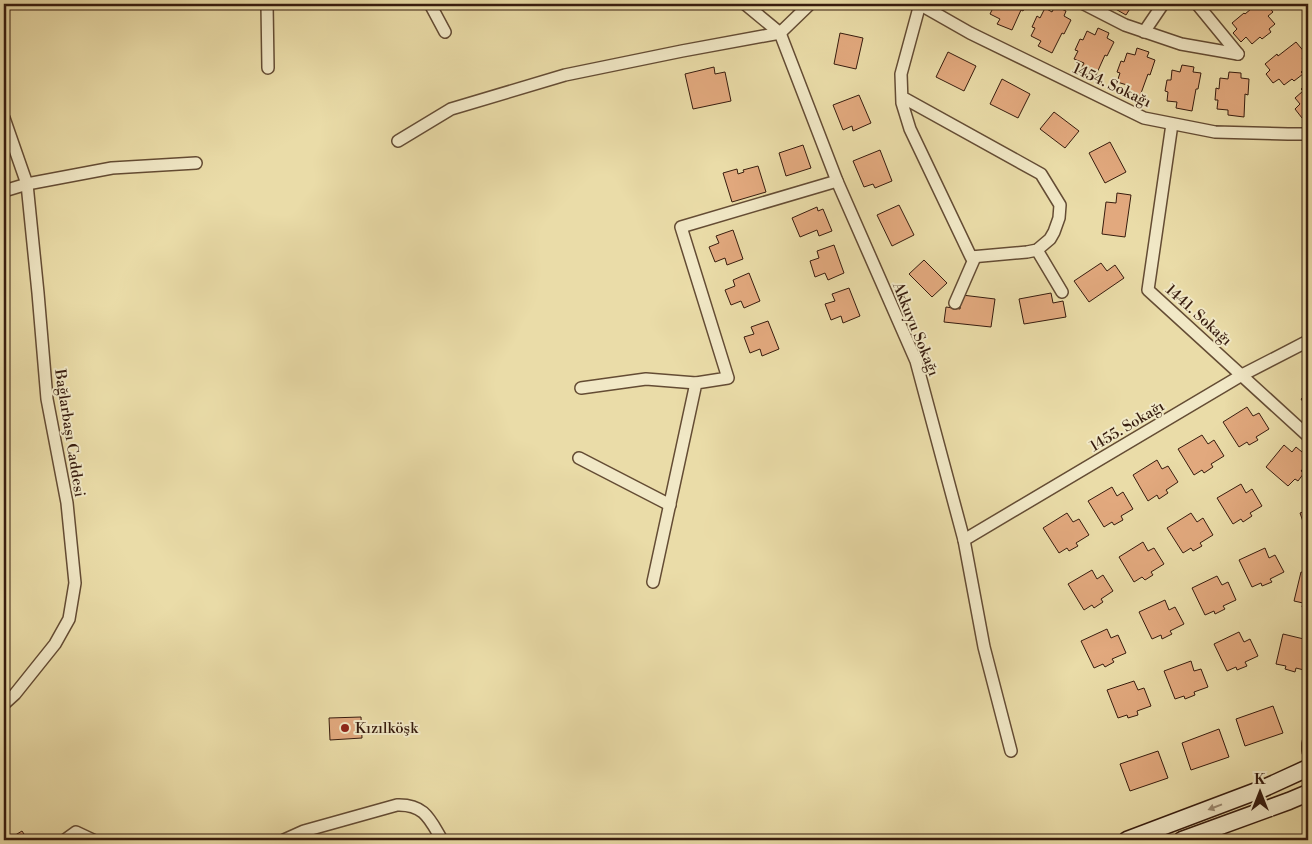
<svg xmlns="http://www.w3.org/2000/svg" width="1312" height="844" viewBox="0 0 1312 844" font-family="'Libre Bodoni',serif">
<rect width="100%" height="100%" fill="#eadca8"/>
<filter id="stains"><feTurbulence type="fractalNoise" baseFrequency=".004" numOctaves="4"/><feColorMatrix values="0 0 0 0 .2 0 0 0 0 .09 0 0 0 0 .02 0 0 0 .5 -.17"/></filter>
<radialGradient id="worn" r=".72"><stop offset=".6" stop-color="#630" stop-opacity="0"/><stop offset="1" stop-color="#630" stop-opacity=".3"/></radialGradient>
<g fill="#e2a97e" stroke="#371c0e">
<polygon points="785,4 801,4 797,9 795,7 793,10"/>
<polygon points="991,4 1027,4 1023,11 1021,10 1012,30 997,24 1000,19 990,14 994,6 991,5"/>
<polygon points="1114,4 1133,4 1126,15 1112,7"/>
<polygon points="1257,4 1266,4 1273,12 1268,16 1275,24 1269,29 1271,32 1262,39 1260,37 1252,44 1246,37 1241,42 1233,33 1237,29 1232,23 1244,13 1245,14"/>
<polygon points="1055,6 1066,11 1064,16 1071,20 1064,34 1062,33 1052,53 1038,46 1041,41 1031,36 1035,28 1032,27 1037,16 1040,18 1045,8 1052,12"/>
<polygon points="1098,28 1109,33 1107,38 1114,42 1107,56 1105,55 1096,75 1081,69 1084,63 1074,59 1078,51 1075,50 1080,39 1083,40 1087,31 1095,35"/>
<polygon points="840,33 863,38 856,69 834,64"/>
<polygon points="1296,42 1306,54 1302,58 1308,66 1301,72 1303,74 1294,81 1292,79 1284,85 1279,79 1273,83 1266,74 1270,70 1265,64 1277,54 1278,56"/>
<polygon points="1137,48 1149,52 1147,57 1155,60 1150,75 1148,74 1140,96 1125,91 1127,85 1117,82 1120,73 1117,72 1121,61 1124,62 1127,53 1135,55"/>
<polygon points="948,52 976,66 964,91 936,77"/>
<polygon points="1182,65 1194,67 1193,72 1201,73 1198,89 1196,89 1192,111 1176,108 1177,102 1167,101 1168,92 1165,91 1167,80 1171,80 1172,70 1180,72"/>
<polygon points="714,67 715,74 725,72 731,101 693,109 685,74"/>
<polygon points="1229,72 1241,73 1241,78 1249,79 1248,95 1245,94 1244,117 1228,115 1228,110 1217,109 1218,100 1215,100 1216,88 1219,89 1220,78 1228,79"/>
<polygon points="1002,79 1030,94 1018,118 990,104"/>
<polygon points="1308,83 1308,117 1307,115 1302,118 1295,109 1300,104 1295,98 1303,91 1301,89"/>
<polygon points="859,95 871,123 853,131 852,126 843,130 833,105"/>
<polygon points="1054,112 1079,131 1065,148 1040,129"/>
<polygon points="1110,142 1126,172 1105,183 1089,153"/>
<polygon points="803,145 811,168 786,176 779,153"/>
<polygon points="880,150 892,181 875,188 873,184 864,187 853,161"/>
<polygon points="758,166 766,192 732,202 723,173 737,169 738,174 744,172 743,170"/>
<polygon points="1117,193 1131,195 1125,237 1102,234 1106,202 1116,203"/>
<polygon points="899,205 914,235 892,246 877,215"/>
<polygon points="817,207 818,211 823,209 832,231 819,236 817,230 800,237 792,218"/>
<polygon points="733,230 743,259 727,265 725,258 715,262 709,247 719,243 716,236"/>
<polygon points="834,245 844,273 828,280 825,273 815,277 810,261 819,258 817,251"/>
<polygon points="924,260 947,283 932,297 909,274"/>
<polygon points="1101,263 1107,271 1115,265 1124,278 1089,302 1074,281"/>
<polygon points="749,273 760,301 744,308 741,301 731,305 725,290 735,286 733,280"/>
<polygon points="849,288 860,316 843,323 841,316 831,320 825,304 835,301 832,294"/>
<polygon points="1051,293 1053,303 1063,301 1066,317 1024,324 1019,299"/>
<polygon points="962,295 995,299 991,327 944,322 946,307 960,309"/>
<polygon points="768,321 779,349 762,356 760,349 750,353 744,337 754,334 751,327"/>
<polygon points="1308,393 1308,409 1301,399"/>
<polygon points="1247,407 1253,416 1259,413 1269,429 1256,437 1258,440 1249,445 1247,442 1239,447 1223,422"/>
<polygon points="1202,435 1208,444 1214,440 1224,456 1211,464 1213,467 1204,473 1202,470 1194,475 1178,449"/>
<polygon points="1284,445 1292,452 1296,447 1308,457 1308,463 1301,471 1304,473 1298,481 1295,479 1288,486 1266,467"/>
<polygon points="1157,460 1162,469 1168,466 1178,482 1166,490 1168,493 1159,499 1157,495 1148,501 1133,475"/>
<polygon points="1241,484 1246,493 1252,489 1262,506 1250,513 1252,516 1243,522 1241,519 1233,524 1217,498"/>
<polygon points="1112,487 1117,496 1123,492 1133,509 1121,516 1123,520 1114,525 1112,522 1104,527 1088,501"/>
<polygon points="1308,510 1308,536 1300,513"/>
<polygon points="1067,513 1073,522 1079,519 1089,535 1076,543 1078,546 1069,551 1067,548 1059,553 1043,528"/>
<polygon points="1191,513 1197,522 1203,518 1213,535 1200,543 1202,546 1193,551 1191,548 1183,553 1167,528"/>
<polygon points="1143,542 1148,551 1154,548 1164,564 1151,572 1153,575 1145,580 1142,577 1134,582 1119,557"/>
<polygon points="1265,548 1269,558 1275,555 1284,572 1270,579 1272,582 1262,586 1261,583 1252,587 1239,560"/>
<polygon points="1092,570 1097,579 1103,575 1113,591 1101,599 1103,602 1094,608 1092,605 1084,610 1068,584"/>
<polygon points="1301,572 1308,573 1308,608 1302,607 1303,603 1294,601"/>
<polygon points="1217,576 1222,585 1228,582 1236,600 1223,606 1225,609 1215,614 1214,611 1205,615 1192,588"/>
<polygon points="1165,600 1169,610 1175,607 1184,624 1170,631 1172,634 1162,639 1161,635 1152,639 1139,612"/>
<polygon points="1107,629 1111,638 1118,635 1126,653 1112,659 1114,662 1105,667 1103,664 1094,668 1081,641"/>
<polygon points="1239,632 1244,642 1250,639 1258,656 1245,662 1247,666 1237,670 1236,667 1227,671 1214,644"/>
<polygon points="1283,634 1308,640 1308,671 1296,668 1295,672 1285,669 1286,666 1276,664"/>
<polygon points="1191,661 1194,671 1201,669 1208,687 1194,692 1195,695 1185,699 1184,696 1175,699 1164,671"/>
<polygon points="1134,681 1138,690 1144,688 1151,706 1137,711 1138,715 1128,718 1127,715 1118,718 1107,690"/>
<polygon points="1273,706 1283,733 1245,746 1236,719"/>
<polygon points="361,717 362,738 330,740 329,718"/>
<polygon points="1219,729 1229,757 1191,770 1182,743"/>
<polygon points="1158,751 1168,778 1130,791 1120,764"/>
<polygon points="22,831 28,840 7,840"/>
</g>
<g fill="none" stroke-linecap="round" stroke-linejoin="round">
<g stroke="#644c34" stroke-width="14">
<g id="street">
<polyline points="267,4 268,68"/>
<polyline points="430,4 445,32"/>
<polyline points="745,4 780,33 837,181 916,361 964,540 984,647 1011,751"/>
<polyline points="919,4 970,33 1144,118 1215,132 1288,134 1308,134"/>
<polyline points="1084,4 1125,25 1181,44 1238,54"/>
<polyline points="1197,4 1238,54"/>
<polyline points="1144,32 1163,4"/>
<polyline points="902,97 1041,174 1060,205 1059,218 1054,232 1050,239 1037,250 1027,252 971,257 910,129 902,103 901,74 920,4"/>
<polyline points="4,118 27,184 38,293 47,399 67,503 75,583 69,619 55,644 15,694 4,704"/>
<polyline points="1172,124 1148,290 1308,436"/>
<polyline points="398,141 451,109 565,75 682,51 780,33 810,4"/>
<polyline points="4,191 27,184 112,168 196,163"/>
<polyline points="1037,250 1062,292"/>
<polyline points="955,303 975,257"/>
<polyline points="581,388 646,379 696,383"/>
<polyline points="579,458 670,505"/>
<polyline points="964,540 1242,375 1308,341"/>
<polyline points="653,582 696,383 728,378 681,227 837,181"/>
<polyline points="1308,743 1308,751"/>
<polyline points="65,840 76,832 93,840"/>
<path d="M284,840L304,831L397,805C425,804 430,820 442,840"/>
</g>
</g>
<g stroke="#371c0e" stroke-width="19">
<g id="secondary">
<polyline points="1127,840 1262,789 1308,768"/>
<polyline points="1182,840 1289,801 1308,793"/>
</g>
</g>
<use href="#street" stroke="#f1e8c6" stroke-width="11"/>
<use href="#secondary" stroke="#f1e8c6" stroke-width="16"/>
</g>
<defs><path id="oneway-solid" d="M-6-.8H1V-3.2L6.5 0L1 3.2V.8H-6Z" transform="scale(1.25)"/></defs>
<use fill="#9d8c73" href="#oneway-solid" transform="translate(1215 807) rotate(159)"/>
<circle fill="#8f2418" stroke="#f1e8c6" stroke-width="2" cx="345" cy="728" r="5"/>
<g text-anchor="middle" stroke-width="4" stroke-linejoin="round" paint-order="stroke">
<g font-size="15" fill="#371c0e" stroke="#f1e8c6">
<text transform="translate(1112 85) rotate(25)" y="5">1454. Sokağı</text>
<text transform="translate(1199 315) rotate(42)" y="5">1441. Sokağı</text>
<text transform="translate(916 329) rotate(68)" y="5">Akkuyu Sokağı</text>
<text transform="translate(1127 426) rotate(-31)" y="5">1455. Sokağı</text>
<text transform="translate(70 433) rotate(81)" y="5">Bağlarbaşı Caddesi</text>
</g>
<g font-size="15" fill="#371c0e" stroke="#f1e8c6" text-anchor="start">
<text x="355" y="733">Kızılköşk</text>
</g>
</g>
<rect width="1312" height="844" fill="none" stroke="#eadca8" stroke-width="20"/>
<rect x="5" y="5" width="1302" height="834" fill="none" stroke="#371c0e" stroke-width="2.5"/>
<rect x="10" y="10" width="1292" height="824" fill="none" stroke="#371c0e"/>
<g transform="translate(1260 792)" stroke="#f1e8c6" stroke-width="4" paint-order="stroke">
<path d="M0-4L9 19L0 12L-9 19Z" fill="#371c0e"/>
<text y="-8" font-size="14" font-weight="bold" text-anchor="middle" fill="#371c0e">K</text>
</g>
<rect width="100%" height="100%" filter="url(#stains)"/>
<rect width="100%" height="100%" fill="url(#worn)"/>
</svg>
